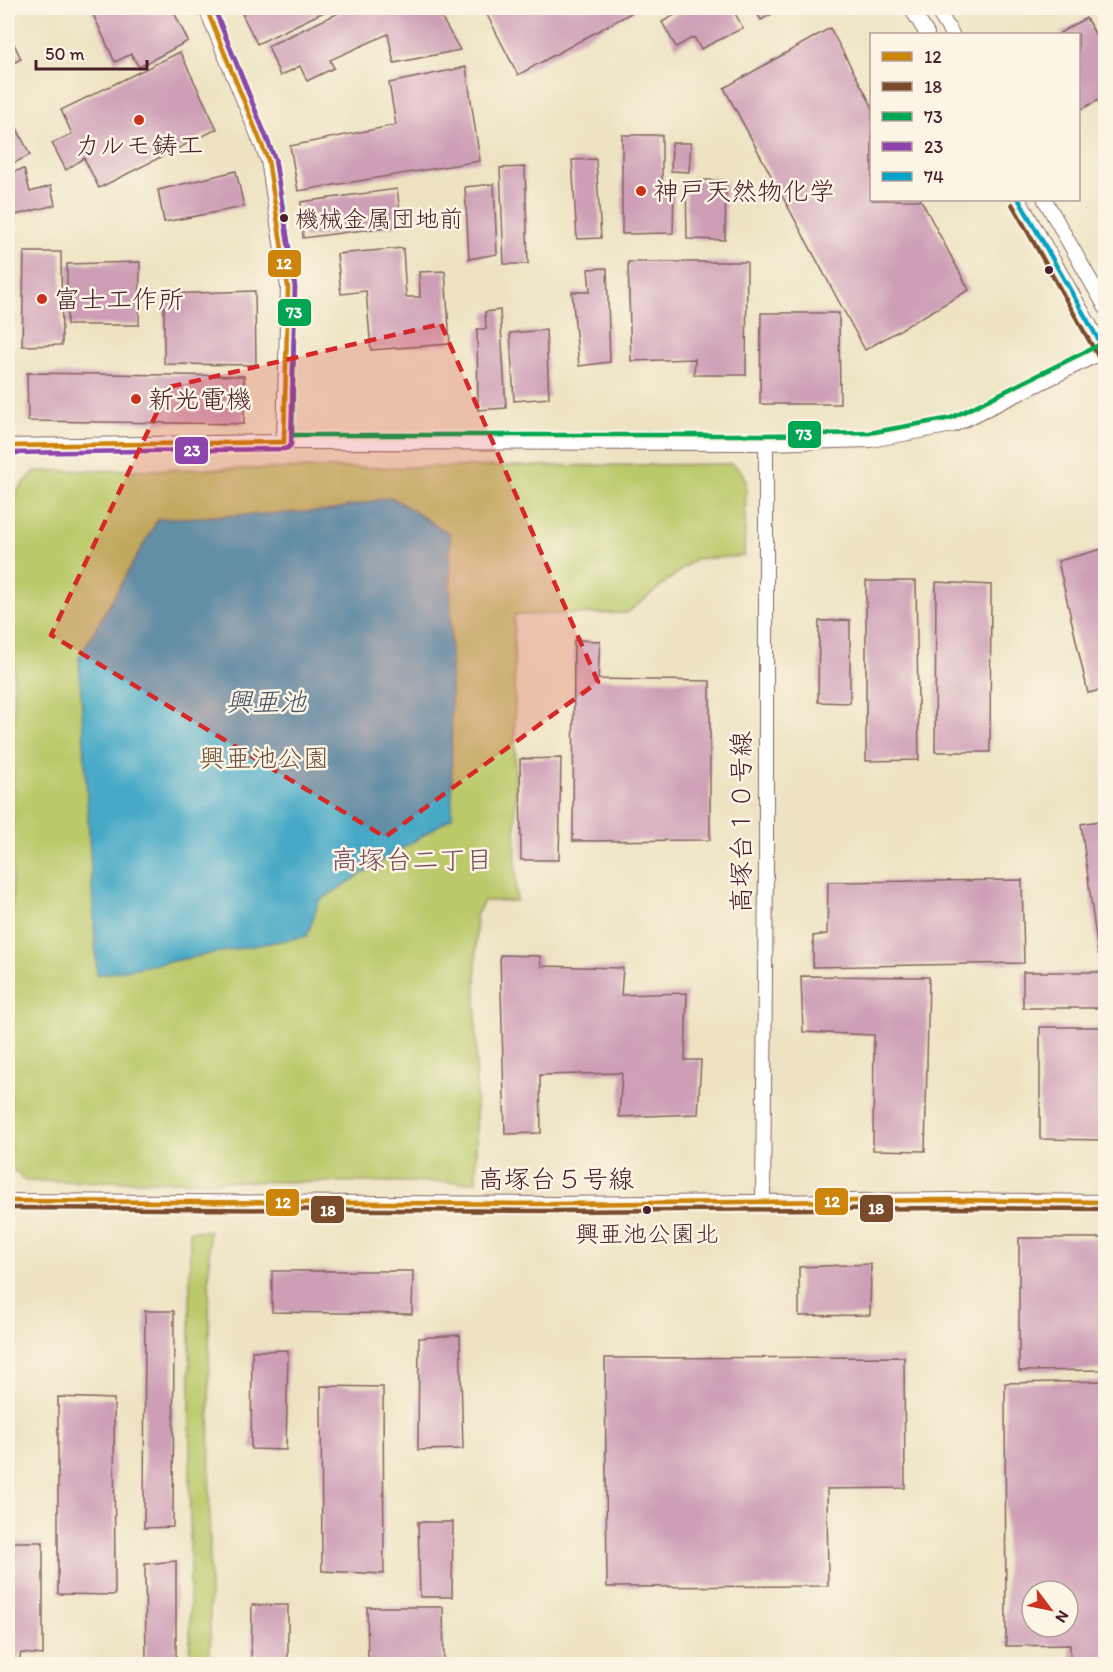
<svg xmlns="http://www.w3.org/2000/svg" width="1113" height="1672" viewBox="0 0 1113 1672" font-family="Itim,'Klee One',sans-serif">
<rect width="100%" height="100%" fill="#fcf5e5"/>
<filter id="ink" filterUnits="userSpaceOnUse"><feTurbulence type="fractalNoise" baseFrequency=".0167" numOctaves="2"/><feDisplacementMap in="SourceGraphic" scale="12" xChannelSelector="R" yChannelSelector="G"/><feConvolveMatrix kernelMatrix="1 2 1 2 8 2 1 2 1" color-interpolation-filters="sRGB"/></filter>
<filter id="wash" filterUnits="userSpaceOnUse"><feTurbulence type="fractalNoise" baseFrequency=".008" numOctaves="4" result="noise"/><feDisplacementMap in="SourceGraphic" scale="24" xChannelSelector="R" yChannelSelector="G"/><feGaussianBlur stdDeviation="1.35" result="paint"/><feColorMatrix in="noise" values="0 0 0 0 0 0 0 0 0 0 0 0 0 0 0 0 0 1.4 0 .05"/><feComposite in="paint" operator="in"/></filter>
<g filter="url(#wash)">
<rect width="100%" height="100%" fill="#ede3c3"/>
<g fill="#bbc96b" stroke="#82744b" stroke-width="1.5">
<polygon points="732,464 741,471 746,482 744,556 695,559 627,613 514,615 516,901 484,901 476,915 476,1182 26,1181 10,1167 15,493 35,471"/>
<polygon points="190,1231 209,1231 210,1664 190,1664"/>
</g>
<polygon fill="#46a9c6" stroke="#486478" stroke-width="1.5" points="391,497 450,534 452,817 319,901 307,936 97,975 79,658 158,519 327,511"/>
<g id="blocks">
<g fill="#cd9eb6" fill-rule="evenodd">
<polygon points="90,8 172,8 188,41 139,67 131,54 115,62"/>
<polygon points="257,8 332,8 257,44 242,14"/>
<polygon points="349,8 436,8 460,50 394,63 388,34 330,60 334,68 307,81 300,66 280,76 268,46"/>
<polygon points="487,8 640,8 518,75 484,9"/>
<polygon points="687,8 732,8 743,28 701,49 694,37 676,47 662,22"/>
<polygon points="754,8 783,8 761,20"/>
<polygon points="1086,18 1106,52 1106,96 1078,111 1078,34 1058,34"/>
<polygon points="830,28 872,106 872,200 921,200 969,290 865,350 724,88"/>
<polygon points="8,31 21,59 8,66"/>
<polygon points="180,52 217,129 99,188 84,158 66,170 52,143 72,134 61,110"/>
<polygon points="466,67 480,161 298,191 290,146 396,125 389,83"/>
<polygon points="10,114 30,155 8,166 8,115"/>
<polygon points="622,135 662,135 662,187 674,188 673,233 622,234"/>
<polygon points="672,143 691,143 689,172 671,171"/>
<polygon points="596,159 601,238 577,239 572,160"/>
<polygon points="525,167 528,264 504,264 500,168"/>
<polygon points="24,169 30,192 51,186 55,205 8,217 8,173"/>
<polygon points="236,171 244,207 164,222 158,190"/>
<polygon points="686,180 726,180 725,240 687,239"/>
<polygon points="494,184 497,254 469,259 465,187"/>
<polygon points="397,189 402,225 303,238 301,202"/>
<polygon points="403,248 406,297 420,297 419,272 445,271 450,344 371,350 366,291 341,294 337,254"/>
<polygon points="24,252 61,252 62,345 22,346"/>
<polygon points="140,262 139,325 67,325 67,264"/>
<polygon points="628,262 747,262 746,375 694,375 695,359 631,361"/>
<polygon points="607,268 610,362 579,366 572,292 590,292 588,269"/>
<polygon points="255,291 256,365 164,364 164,294"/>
<polygon points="500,310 506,408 478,410 477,329 486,329 485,312"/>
<polygon points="761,313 839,313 840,404 760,404"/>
<polygon points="546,330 549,398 514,401 510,333"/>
<polygon points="27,373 244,376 244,424 28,421"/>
<polygon points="1106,548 1106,689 1088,693 1058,561"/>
<polygon points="866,581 916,581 919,760 866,761"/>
<polygon points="936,582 991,585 990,752 935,752"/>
<polygon points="850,620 850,703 818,702 819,621"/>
<polygon points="574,640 600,641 598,679 710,681 710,840 573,841"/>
<polygon points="561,758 559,860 521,860 520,759"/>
<polygon points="1106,820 1106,953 1098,954 1081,824"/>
<polygon points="1022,880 1024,963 813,967 813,936 827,934 828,882"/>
<polygon points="500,955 540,956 541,966 623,968 621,995 687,993 685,1060 701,1060 698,1114 619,1117 622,1073 540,1075 541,1133 505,1134"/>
<rect x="1023" y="972" width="83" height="36"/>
<polygon points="801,976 929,977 925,1151 873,1150 874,1035 803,1032"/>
<polygon points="1040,1027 1106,1027 1106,1140 1040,1139"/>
<polygon points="1019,1238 1106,1238 1106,1370 1019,1371"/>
<polygon points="871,1264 870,1315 799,1316 799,1267"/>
<polygon points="272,1271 413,1271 412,1314 272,1312"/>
<polygon points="145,1311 174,1311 173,1527 144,1528"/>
<polygon points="460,1335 463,1449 418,1450 419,1338"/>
<polygon points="288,1350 286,1450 251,1449 252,1351"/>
<polygon points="904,1357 905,1488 827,1489 828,1586 607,1587 605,1358"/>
<path d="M1106,1381V1664H1070V1645L1006,1646L1005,1383ZM1032,1591H1068V1627H1032Z"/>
<polygon points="321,1386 383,1387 384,1574 322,1571"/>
<polygon points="58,1397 114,1399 115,1595 58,1594"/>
<polygon points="418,1522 453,1522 452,1597 420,1597"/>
<polygon points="8,1542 43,1542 43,1655 21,1653 18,1664 8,1664"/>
<polygon points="176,1561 176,1664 146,1664 145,1564"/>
<polygon points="252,1605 288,1605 288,1664 251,1664"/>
<polygon points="367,1607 443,1607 444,1664 368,1664"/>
</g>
</g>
</g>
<g filter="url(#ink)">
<use href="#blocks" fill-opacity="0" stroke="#836460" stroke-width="1.5"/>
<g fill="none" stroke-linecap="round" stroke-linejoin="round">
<g stroke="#836460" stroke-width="16">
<g id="minor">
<polyline points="206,8 268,160 288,287 284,442"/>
<polyline points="911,8 927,34"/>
<polyline points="936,8 952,34"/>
<polyline points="1019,200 1106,354"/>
<polyline points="1045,200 1106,308"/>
<polyline points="8,446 284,442 766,443 870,440 953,425 1034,386 1106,350"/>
<polyline points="8,1201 555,1204 950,1200 1106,1202"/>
<polyline points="763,1201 766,866 766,443"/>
</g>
</g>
<use href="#minor" stroke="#fff" stroke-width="14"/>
<g stroke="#fcf5e5" stroke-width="9">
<g id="bus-1">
<polyline points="206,8 268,160 288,287 284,442"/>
<polyline points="8,446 284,442"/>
<polyline points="8,1201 555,1204 950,1200 1106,1202"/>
</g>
</g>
<g stroke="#fcf5e5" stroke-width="9">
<g id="bus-2">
<polyline points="1012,204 1099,358"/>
<polyline points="8,1208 555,1211 950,1208 1106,1209"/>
</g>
</g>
<g stroke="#fcf5e5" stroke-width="9">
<polyline id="bus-3" points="214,8 275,159 295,287 292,435 766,435 869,433 951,418 1103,343"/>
</g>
<g stroke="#fcf5e5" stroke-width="9">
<polyline id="bus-4" points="8,453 284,449 288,448 291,445 295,287 275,159 214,8"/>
</g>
<g stroke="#fcf5e5" stroke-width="9">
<polyline id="bus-5" points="1019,200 1106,353"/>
</g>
<use href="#bus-1" stroke="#cc840b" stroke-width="4.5"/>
<use href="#bus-2" stroke="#7a4b2a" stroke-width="4.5"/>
<use href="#bus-3" stroke="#00a651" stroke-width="4.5"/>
<use href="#bus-4" stroke="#8e44ad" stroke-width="4.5"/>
<use href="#bus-5" stroke="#04a2c6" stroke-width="4.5"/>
</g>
</g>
<path fill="#d62828" fill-opacity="0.2" stroke="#d62828" stroke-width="4.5" stroke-dasharray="12 8" stroke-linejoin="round" d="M441,324L598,682L385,837L51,635L169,387Z"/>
<g fill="#c8321e" stroke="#fcf5e5" stroke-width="2">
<circle cx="139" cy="120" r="6"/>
<circle cx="641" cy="191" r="6"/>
<circle cx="42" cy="299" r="6"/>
<circle cx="136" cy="399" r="6"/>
</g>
<g fill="#4a1f2b" stroke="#fcf5e5" stroke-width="2">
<circle cx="284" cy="218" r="5"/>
<circle cx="1049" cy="270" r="5"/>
<circle cx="647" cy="1210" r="5"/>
</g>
<g text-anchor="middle" stroke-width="5" stroke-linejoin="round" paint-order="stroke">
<g font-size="24" fill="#4a1f2b" stroke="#fcf5e5" text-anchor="start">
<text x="295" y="227">機械金属団地前</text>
<text x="647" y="1242" text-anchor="middle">興亜池公園北</text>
</g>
<g font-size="26" fill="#4a1f2b" stroke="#fcf5e5" text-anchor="start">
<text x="139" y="154" text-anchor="middle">カルモ鋳工</text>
<text x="653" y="200">神戸天然物化学</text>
<text x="54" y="308">富士工作所</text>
<text x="148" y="408">新光電機</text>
</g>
<g font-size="26" fill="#6c523e" stroke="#fcf5e5">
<text x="264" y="767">興亜池公園</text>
</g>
<g font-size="26" fill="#4a1f2b" stroke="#fcf5e5">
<text transform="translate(741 822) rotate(-90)" y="9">高塚台１０号線</text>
<text x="556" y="1188">高塚台５号線</text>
</g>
<g font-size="27" font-style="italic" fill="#485669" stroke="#fcf5e5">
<text x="266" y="711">興亜池</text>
</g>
<g font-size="27" fill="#784b5c" stroke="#fcf5e5">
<text x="412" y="869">高塚台二丁目</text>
</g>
</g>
<g stroke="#fcf5e5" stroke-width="2">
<rect x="267" y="249" width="35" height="29" rx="6" fill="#cc840b"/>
<rect x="277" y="298" width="35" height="29" rx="6" fill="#00a651"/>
<rect x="787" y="420" width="35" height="29" rx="6" fill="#00a651"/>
<rect x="174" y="436" width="35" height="29" rx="6" fill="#8e44ad"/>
<rect x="814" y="1187" width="35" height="29" rx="6" fill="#cc840b"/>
<rect x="265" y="1188" width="35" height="29" rx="6" fill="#cc840b"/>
<rect x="859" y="1194" width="35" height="29" rx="6" fill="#7a4b2a"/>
<rect x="310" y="1195" width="35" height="29" rx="6" fill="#7a4b2a"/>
</g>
<g font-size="16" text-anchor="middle" font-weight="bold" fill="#fff">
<text x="284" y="269">12</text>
<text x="294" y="318">73</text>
<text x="804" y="440">73</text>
<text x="192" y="456">23</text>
<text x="832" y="1207">12</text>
<text x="283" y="1208">12</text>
<text x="876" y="1214">18</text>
<text x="328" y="1216">18</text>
</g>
<rect width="1113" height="1672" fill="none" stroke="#fcf5e5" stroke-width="30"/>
<rect x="870" y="33" width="210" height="168" fill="#fcf5e5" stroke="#b59f9b" stroke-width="1.5"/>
<rect x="882" y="52" width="30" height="9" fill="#cc840b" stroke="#b59f9b" stroke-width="1.5"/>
<text x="924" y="63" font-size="18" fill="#4a1f2b">12</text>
<rect x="882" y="82" width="30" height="9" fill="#7a4b2a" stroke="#b59f9b" stroke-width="1.5"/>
<text x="924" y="93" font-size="18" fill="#4a1f2b">18</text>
<rect x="882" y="112" width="30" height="9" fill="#00a651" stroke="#b59f9b" stroke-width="1.5"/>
<text x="924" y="123" font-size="18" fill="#4a1f2b">73</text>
<rect x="882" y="142" width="30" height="9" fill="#8e44ad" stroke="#b59f9b" stroke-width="1.5"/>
<text x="924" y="153" font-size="18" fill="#4a1f2b">23</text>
<rect x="882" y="172" width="30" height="9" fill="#04a2c6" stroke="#b59f9b" stroke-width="1.5"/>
<text x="924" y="183" font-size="18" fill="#4a1f2b">74</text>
<g transform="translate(1050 1609) rotate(122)"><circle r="28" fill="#fcf5e5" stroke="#b59f9b" stroke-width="1.5"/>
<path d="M0-4.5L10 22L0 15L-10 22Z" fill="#c8321e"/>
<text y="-9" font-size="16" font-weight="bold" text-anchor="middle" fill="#4a1f2b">N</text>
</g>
<path d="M36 60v9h111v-9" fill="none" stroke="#4a1f2b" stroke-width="3"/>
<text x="45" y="60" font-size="18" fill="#4a1f2b" stroke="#fcf5e5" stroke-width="4.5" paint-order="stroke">50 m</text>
</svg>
